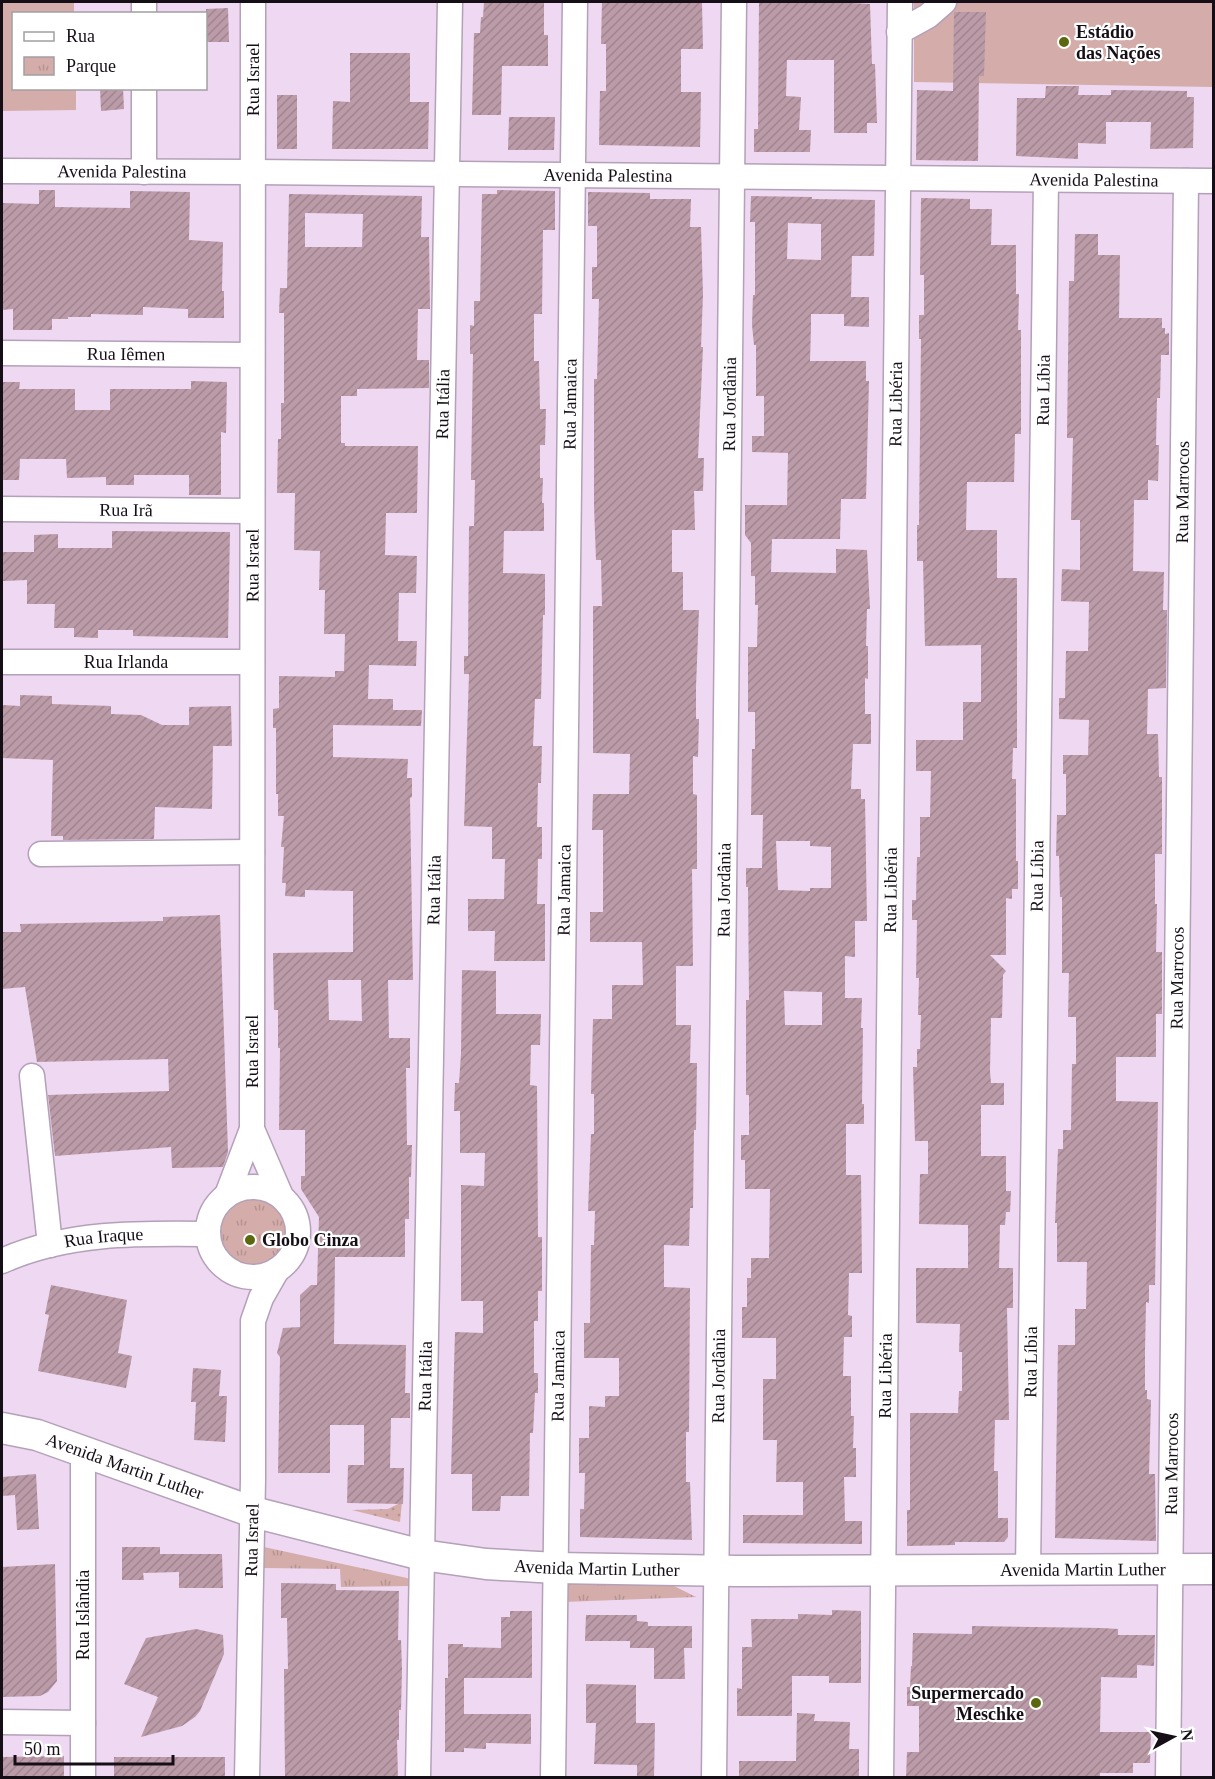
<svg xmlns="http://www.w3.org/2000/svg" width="1215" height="1779" viewBox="0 0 1215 1779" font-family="Georgia,serif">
<defs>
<pattern id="grass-dots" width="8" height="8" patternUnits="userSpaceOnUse" patternTransform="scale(1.5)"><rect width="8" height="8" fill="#d4aca9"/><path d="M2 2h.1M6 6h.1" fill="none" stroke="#b59391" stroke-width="1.8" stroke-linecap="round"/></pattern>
<pattern id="park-tufts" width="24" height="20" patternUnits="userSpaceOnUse" patternTransform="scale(1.5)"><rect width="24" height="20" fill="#d4aca9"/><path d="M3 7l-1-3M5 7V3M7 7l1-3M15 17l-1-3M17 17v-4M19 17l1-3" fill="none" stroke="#b59391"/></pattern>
<pattern id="building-hatch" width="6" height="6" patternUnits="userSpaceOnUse" patternTransform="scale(1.5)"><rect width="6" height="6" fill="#bb9ba7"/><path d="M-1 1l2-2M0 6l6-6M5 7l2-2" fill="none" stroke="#a0848f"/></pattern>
</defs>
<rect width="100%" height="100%" fill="#eed8f2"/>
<polygon fill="url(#grass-dots)" points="402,1502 400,1522 352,1510 388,1509"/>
<g fill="url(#park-tufts)">
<circle cx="256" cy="1234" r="36"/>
<polygon points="264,1547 407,1578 410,1580 410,1586 341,1587 340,1569 263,1568"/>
<polygon points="564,1572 668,1583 696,1597 563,1602"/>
</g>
<g fill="#d4aca9">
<polygon points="2,2 74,2 74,13 14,14 14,88 76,89 76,110 2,111"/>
<polygon points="914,2 1213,2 1213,87 914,82"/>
</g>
<g fill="url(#building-hatch)" fill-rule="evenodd">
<polygon points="484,2 544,2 544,35 548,35 548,66 502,66 501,115 472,115 474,33 480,33 481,17 483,17"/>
<polygon points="602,2 702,2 703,49 681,49 681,92 701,92 700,147 599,145 600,91 606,91 606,44 601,44"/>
<polygon points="759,2 851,2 851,3 870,4 872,64 875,64 877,123 867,123 867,133 834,133 834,60 787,60 786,96 801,97 799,130 811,130 810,152 754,152 754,129 758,129"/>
<polygon points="228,8 229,42 206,42 206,9"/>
<polygon points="954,12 986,12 984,76 979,76 978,161 916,160 917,90 953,91"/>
<polygon points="350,53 410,53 410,102 429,102 428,149 332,149 333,101 350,102"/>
<polygon points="1046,86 1079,86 1078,95 1111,95 1111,90 1187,91 1187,97 1194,97 1193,148 1150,149 1151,122 1106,122 1106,144 1078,143 1078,159 1016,156 1017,98 1045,98"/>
<polygon points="100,88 123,88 124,109 101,111"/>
<rect x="277" y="95" width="20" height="54"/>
<polygon points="509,117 555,117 554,150 508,150"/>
<polygon points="39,190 55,190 55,207 130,208 130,191 190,192 189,240 223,242 222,291 224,291 224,318 188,318 188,309 143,307 143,315 91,314 91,317 68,317 68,319 52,319 52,330 13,330 13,309 2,310 2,203 39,204"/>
<polygon points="497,190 555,191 555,230 543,230 542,314 534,314 534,361 539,361 540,409 546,409 545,445 540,445 540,478 543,478 542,503 544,503 544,531 504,531 503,573 545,574 545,615 543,615 541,699 535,699 533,746 542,746 541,783 538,783 537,827 542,827 542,859 538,859 537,904 545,904 545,961 494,961 495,931 468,931 468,899 504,899 505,859 492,859 492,827 464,826 469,674 464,674 464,656 468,656 469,526 474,526 475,480 471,480 473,354 470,354 470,325 474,326 474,301 480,301 482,194 497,194"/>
<polygon points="588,192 650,193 650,199 691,199 690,227 701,227 703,294 701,347 703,347 698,458 704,458 703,491 694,491 695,530 672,530 672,572 683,572 683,610 699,610 696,687 696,719 699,719 698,757 693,756 693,794 697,795 697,869 692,869 693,966 676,966 676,1025 691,1025 690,1063 697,1063 696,1130 694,1130 693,1208 690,1208 689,1246 664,1245 664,1287 690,1288 689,1432 686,1432 686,1482 690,1482 692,1540 580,1537 580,1509 584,1509 585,1473 579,1473 579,1438 589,1438 589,1406 605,1407 605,1396 619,1396 619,1358 584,1358 584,1323 590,1323 591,1245 594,1245 595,1211 588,1211 591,1134 594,1134 594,1094 591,1094 593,1019 612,1019 612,985 643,985 642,942 590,942 590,912 603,912 603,830 592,830 593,794 629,794 630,754 593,753 593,606 602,606 601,560 596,560 594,505 594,379 597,379 599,299 592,299 592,267 597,267 597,226 588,226"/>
<path d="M289,194L422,196L421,237H429L430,309H418L417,360H429V388L357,389V396H341V443H345V446H418L417,513H386L385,555L417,556L416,593H399L398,641H417L416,666L369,665L368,699H393V710H422L421,726L333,725V757L408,759L407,778H412V797L410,798L413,980H388L389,1038H410V1068H406L407,1145H412L411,1177H409V1219H405V1257H335L334,1344L406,1345L405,1393H410V1418H391L390,1468H404L403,1504L347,1503L348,1465H364V1425H330V1473H278L280,1357L277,1353L283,1328L300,1327V1295L311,1285H317L319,1217L301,1189V1176H305V1130H279L280,1048H278V1010H274L273,953L353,952V891L305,890V897L285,896L286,883H282L284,847H281L284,816H278V794H276V728H273V709L279,708V676L335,677V671H344L345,634H324L325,590H319L320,551L294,550L295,493H277L278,439H281V403H284V313H279L280,288H287ZM305,213L363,214L362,247H305ZM328,980H361L362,1021L329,1020Z"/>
<path d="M751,196L812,197V199L875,200L874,256H852L851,297H869V327L844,326V314H811V327L810,361H866V381H869L866,499H841L840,539H772L771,572L836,573V549L867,550L870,609H867L866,646H868V679L865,678V714H871V744H853L851,789H861V799H865L867,921H855V957L845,956V998H862L861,1028H863L862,1104H864V1124H846V1175H861L862,1273H849L848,1315L852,1316V1337H844L843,1376H851V1416H854L853,1448H856V1477H844L845,1521H862V1544L743,1543V1515H803V1482H776L777,1440H763V1379H776V1338H742V1307H747V1278H751V1258H769L770,1189H745V1160H741V1135H749V1095H746V1000H749L748,887H746V868H762L763,815H751L752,749H755V712H748V647H757L758,605H755V576H751V543L745,535V505H787L788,453L752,452V436H764V396H756V345H754L752,325L753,295H755V222H750ZM788,223L821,224V260L787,259ZM776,841H810V846L831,847V888H810V891L778,890ZM784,991L822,992V1025H785Z"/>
<polygon points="921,198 970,199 970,209 992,209 991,245 1016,245 1016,294 1019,294 1018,330 1021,330 1021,434 1015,434 1014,482 967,482 966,530 997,530 997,578 1017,578 1017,748 1013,748 1012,779 1016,779 1016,861 1018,861 1018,889 1012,889 1012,899 1006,898 1006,955 990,955 1006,971 1003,975 1002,1018 991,1018 990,1071 991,1083 1004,1083 1004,1105 981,1105 981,1156 1006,1156 1006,1191 1011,1191 1010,1212 1006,1212 1005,1225 1000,1225 999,1268 1013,1268 1013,1308 1007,1308 1009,1420 995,1420 994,1471 998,1471 998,1518 1008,1518 1008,1537 1004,1542 955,1542 955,1545 907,1546 907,1510 910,1510 910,1413 958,1413 959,1391 962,1391 962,1352 959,1352 960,1324 916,1323 916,1268 968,1268 968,1225 919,1224 920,1174 928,1174 928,1141 915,1141 913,1067 917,1067 917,1049 920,1049 921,1015 918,1015 919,978 916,978 917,920 912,920 912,900 916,900 917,857 920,857 920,817 930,817 931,771 916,771 916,740 963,740 963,702 981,702 981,645 925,646 923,561 917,561 917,525 919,525 921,339 919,339 919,315 924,315 924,275 920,275"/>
<polygon points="1075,234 1098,234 1098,255 1120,255 1119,318 1162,318 1162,328 1165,328 1165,334 1169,333 1169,355 1161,355 1160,398 1157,398 1156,445 1159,445 1158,481 1148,480 1148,500 1134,500 1133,571 1164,572 1163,610 1167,610 1166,688 1148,689 1147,734 1158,734 1159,777 1162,777 1162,854 1155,854 1155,904 1157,904 1156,952 1162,952 1162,1014 1156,1014 1156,1057 1116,1057 1116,1101 1158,1102 1155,1285 1149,1285 1149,1303 1146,1302 1145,1351 1145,1390 1147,1390 1147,1399 1151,1400 1149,1474 1155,1474 1156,1541 1055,1538 1058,1345 1075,1345 1075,1309 1086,1309 1087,1262 1057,1262 1057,1223 1055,1223 1058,1149 1063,1149 1063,1130 1071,1130 1072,1064 1076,1064 1076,1017 1068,1017 1069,973 1062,973 1062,897 1060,897 1059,856 1056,856 1057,815 1066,815 1066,774 1063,774 1063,755 1088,755 1089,720 1059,719 1059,698 1065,698 1066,651 1088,651 1089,602 1061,601 1062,569 1080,570 1080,520 1071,520 1073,438 1067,438 1069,281 1074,281"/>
<polygon points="191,381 227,382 226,433 221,432 221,495 189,495 189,475 134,475 134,485 106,485 106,477 67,478 66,459 20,459 19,480 2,480 2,382 20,382 19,389 75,389 75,410 110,410 110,389 191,389"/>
<polygon points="112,531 230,532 228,638 133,636 133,630 98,630 98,638 74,637 74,628 54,628 55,604 27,604 27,580 2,581 2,552 34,552 34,535 58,534 58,548 112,548"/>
<polygon points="20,695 52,696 52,704 111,706 111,714 141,715 162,725 189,725 189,707 231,706 232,746 213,746 212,809 155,807 154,839 63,840 63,836 51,836 53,760 2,758 2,705 20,706"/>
<polygon points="220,915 228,1152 223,1167 172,1168 171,1147 55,1156 48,1095 169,1091 168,1059 37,1062 25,987 2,989 2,932 21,932 20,924 163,921 163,917"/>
<polygon points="462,970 496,971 496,1014 541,1014 540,1045 531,1045 530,1085 537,1086 538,1237 542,1237 542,1291 538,1291 538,1321 534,1321 534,1373 538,1373 538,1393 535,1393 533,1433 530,1433 529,1496 501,1496 500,1511 472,1511 472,1474 451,1474 455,1332 483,1333 483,1301 461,1301 461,1185 484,1186 485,1153 460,1153 460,1111 454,1111 455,1083 459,1083 461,1054"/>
<polygon points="51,1285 127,1300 118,1353 132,1356 126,1388 38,1371 49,1315 45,1314"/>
<polygon points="193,1368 221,1370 219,1396 227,1396 225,1442 194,1440 196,1402 191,1402"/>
<polygon points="36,1474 39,1529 17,1530 15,1495 2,1496 2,1477"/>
<polygon points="122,1547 160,1547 160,1554 222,1554 223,1588 179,1588 179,1572 143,1573 144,1580 122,1580"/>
<polygon points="55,1564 57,1681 48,1692 40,1696 2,1697 2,1567"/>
<polygon points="281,1583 336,1584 336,1590 399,1591 398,1640 401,1640 402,1669 401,1710 399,1710 399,1740 397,1740 398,1778 285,1778 284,1669 288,1669 287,1618 281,1618"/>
<polygon points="832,1610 861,1611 861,1683 829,1683 829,1676 792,1676 792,1716 737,1716 737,1688 742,1689 742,1647 752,1647 751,1619 798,1619 798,1614 832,1615"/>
<polygon points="510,1611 532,1611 532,1678 464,1678 464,1714 531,1714 531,1744 486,1743 486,1749 464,1748 464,1752 445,1752 445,1678 448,1678 448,1644 463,1644 463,1647 501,1648 501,1617 510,1617"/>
<polygon points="586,1615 637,1615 637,1621 648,1622 648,1626 692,1626 692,1648 684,1648 685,1679 654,1679 654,1648 630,1648 630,1641 585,1641"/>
<polygon points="972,1626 1102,1628 1118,1629 1118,1635 1155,1635 1154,1666 1137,1665 1137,1678 1101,1677 1100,1732 1151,1732 1150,1763 1133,1763 1133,1773 1100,1773 1100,1778 906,1778 907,1752 919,1752 919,1706 907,1706 907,1687 910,1687 911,1666 912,1666 913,1633 972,1634"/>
<polygon points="196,1629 223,1635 224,1654 200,1711 195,1717 182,1726 141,1737 158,1697 124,1684 146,1638"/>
<polygon points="586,1684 636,1685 636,1723 655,1723 654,1778 637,1778 637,1765 594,1764 596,1723 586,1723"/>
<polygon points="797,1713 815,1714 814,1721 850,1722 849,1749 859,1749 859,1778 739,1778 739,1761 796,1761"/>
<polygon points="64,1756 64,1778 2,1778 2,1757"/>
<rect x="114" y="1757" width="111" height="21"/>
</g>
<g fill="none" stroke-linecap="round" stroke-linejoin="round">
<g stroke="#b4a0b8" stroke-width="27">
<g id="minor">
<polyline points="144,2 144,14"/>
<polyline points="899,32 928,16 944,2"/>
<path id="s1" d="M2,171L252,172L1214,181"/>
<polyline points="144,172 144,88"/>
<path id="s2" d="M2,353L252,355"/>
<path id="s3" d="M2,509L252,511"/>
<path id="s4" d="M2,662H252"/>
<polyline points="41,854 252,852"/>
<polyline points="32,1076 50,1245"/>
<polyline points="252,1129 281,1196"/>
<circle cx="253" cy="1232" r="45"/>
<path id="s5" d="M227,1195L252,1129L253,2"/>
<path id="s6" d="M2,1261C66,1232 138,1233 207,1234"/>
<path id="s7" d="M1028,1570L1046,180"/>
<polyline points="2,1722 83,1723"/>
<polyline points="83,1778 83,1452"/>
<path id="s8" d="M247,1778L253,1479V1321L261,1298L277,1270"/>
<path id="s9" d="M418,1778L450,2"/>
<path id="s10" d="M553,1778L575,2"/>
<path id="s11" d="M714,1778L734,2"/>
<path id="s12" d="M881,1778L900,2"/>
<path id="s13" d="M1168,1778L1186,181"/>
</g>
</g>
<g stroke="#b4a0b8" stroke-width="33">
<g id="major">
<path id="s14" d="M2,1428L37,1435L253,1512L422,1555L486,1564L556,1568L736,1571L1214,1569"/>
</g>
</g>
<use href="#minor" stroke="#fff" stroke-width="24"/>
<use href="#major" stroke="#fff" stroke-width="30"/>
</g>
<g fill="#5c680f" stroke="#fff" stroke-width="2">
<circle cx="1064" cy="42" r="6"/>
<circle cx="250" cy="1240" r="6"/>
<circle cx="1036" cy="1703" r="6"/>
</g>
<g text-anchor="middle" stroke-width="4.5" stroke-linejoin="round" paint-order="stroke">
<g font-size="18" font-weight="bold" fill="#160e17" stroke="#fff" text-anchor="start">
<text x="1076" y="38">Estádio<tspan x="1076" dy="21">das Nações</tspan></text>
<text x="262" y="1246">Globo Cinza</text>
<text x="1024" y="1699" text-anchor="end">Supermercado<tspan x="1024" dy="21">Meschke</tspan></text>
</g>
<g font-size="18" fill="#160e17" stroke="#fff">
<text dy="6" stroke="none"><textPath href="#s5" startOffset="1120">Rua Israel</textPath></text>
<text dy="6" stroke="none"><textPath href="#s1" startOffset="120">Avenida Palestina</textPath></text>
<text dy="6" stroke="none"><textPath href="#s1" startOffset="606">Avenida Palestina</textPath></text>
<text dy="6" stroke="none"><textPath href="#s1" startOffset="1092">Avenida Palestina</textPath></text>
<text dy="6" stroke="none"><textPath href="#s2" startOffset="124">Rua Iêmen</textPath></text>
<text dy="6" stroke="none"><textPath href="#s7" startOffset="1180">Rua Líbia</textPath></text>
<text dy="6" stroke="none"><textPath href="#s9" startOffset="1374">Rua Itália</textPath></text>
<text dy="6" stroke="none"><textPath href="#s10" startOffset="1374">Rua Jamaica</textPath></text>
<text dy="6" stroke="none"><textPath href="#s11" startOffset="1374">Rua Jordânia</textPath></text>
<text dy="6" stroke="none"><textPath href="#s12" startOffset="1374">Rua Libéria</textPath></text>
<text dy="6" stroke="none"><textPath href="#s13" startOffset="1286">Rua Marrocos</textPath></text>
<text dy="6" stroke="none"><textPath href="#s3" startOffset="124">Rua Irã</textPath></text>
<text dy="6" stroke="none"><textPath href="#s5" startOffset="634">Rua Israel</textPath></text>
<text dy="6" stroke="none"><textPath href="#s4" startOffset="124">Rua Irlanda</textPath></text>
<text dy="6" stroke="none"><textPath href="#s7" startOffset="694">Rua Líbia</textPath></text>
<text dy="6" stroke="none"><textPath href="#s9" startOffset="888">Rua Itália</textPath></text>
<text dy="6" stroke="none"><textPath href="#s10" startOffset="888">Rua Jamaica</textPath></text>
<text dy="6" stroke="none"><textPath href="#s12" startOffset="888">Rua Libéria</textPath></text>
<text dy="6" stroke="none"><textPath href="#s11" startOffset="888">Rua Jordânia</textPath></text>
<text dy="6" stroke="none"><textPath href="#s13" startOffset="800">Rua Marrocos</textPath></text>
<text dy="6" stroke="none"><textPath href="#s5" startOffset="148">Rua Israel</textPath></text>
<text dy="6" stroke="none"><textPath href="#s6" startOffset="105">Rua Iraque</textPath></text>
<text dy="6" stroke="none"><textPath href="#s7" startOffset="208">Rua Líbia</textPath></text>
<text dy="6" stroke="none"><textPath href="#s9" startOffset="402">Rua Itália</textPath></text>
<text dy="6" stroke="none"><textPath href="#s10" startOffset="402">Rua Jamaica</textPath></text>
<text dy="6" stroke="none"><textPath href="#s11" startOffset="402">Rua Jordânia</textPath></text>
<text dy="6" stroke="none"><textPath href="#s12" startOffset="402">Rua Libéria</textPath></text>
<text dy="6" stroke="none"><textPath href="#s13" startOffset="314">Rua Marrocos</textPath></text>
<text dy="6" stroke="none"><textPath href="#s14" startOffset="129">Avenida Martin Luther</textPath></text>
<text dy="6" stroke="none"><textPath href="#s8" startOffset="238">Rua Israel</textPath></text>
<text dy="6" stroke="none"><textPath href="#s14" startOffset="615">Avenida Martin Luther</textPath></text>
<text dy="6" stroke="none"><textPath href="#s14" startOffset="1101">Avenida Martin Luther</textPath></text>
<text transform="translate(83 1615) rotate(-90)" y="6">Rua Islândia</text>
</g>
</g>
<rect width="1215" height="1779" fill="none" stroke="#160e17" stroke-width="6"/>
<rect x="12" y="12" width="195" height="78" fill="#ffffff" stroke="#a29fa2" stroke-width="1.5"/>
<rect x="24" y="32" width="30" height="9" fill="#ffffff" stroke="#a29fa2" stroke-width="1.5"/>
<text x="66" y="42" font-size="18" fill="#160e17">Rua</text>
<rect x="24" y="57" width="30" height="18" fill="url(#park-tufts)" stroke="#a29fa2" stroke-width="1.5"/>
<text x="66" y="72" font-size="18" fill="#160e17">Parque</text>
<g transform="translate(1173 1737) rotate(82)" stroke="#ffffff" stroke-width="4.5" paint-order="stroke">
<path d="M0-4.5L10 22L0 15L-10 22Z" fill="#160e17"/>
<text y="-9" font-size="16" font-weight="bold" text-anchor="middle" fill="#160e17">N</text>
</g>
<path d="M15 1755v9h158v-9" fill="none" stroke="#160e17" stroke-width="3"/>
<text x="24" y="1755" font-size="18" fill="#160e17" stroke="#ffffff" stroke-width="4.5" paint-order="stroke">50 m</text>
</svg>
